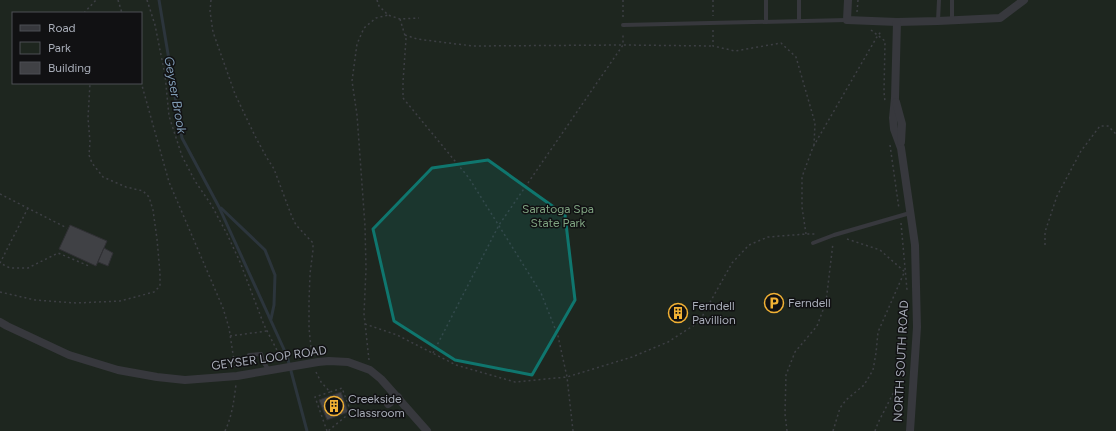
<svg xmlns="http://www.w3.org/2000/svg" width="1116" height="431" viewBox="0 0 1116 431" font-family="Figtree,sans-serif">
<rect width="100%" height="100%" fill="#161618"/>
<path fill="#1e261f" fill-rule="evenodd" d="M0,0H1116V431H0ZM13,13H141V83H13Z"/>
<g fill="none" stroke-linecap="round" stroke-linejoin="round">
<g stroke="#2c353c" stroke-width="3">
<polyline points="159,0 182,138 219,207 287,356 307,431"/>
<polyline points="221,208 265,250 275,275 274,305 271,319"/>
</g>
</g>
<g fill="#404145" stroke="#303034">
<polygon points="70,225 107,241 96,266 59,249"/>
<polygon points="104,248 113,253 108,266 98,262"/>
<rect x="671" y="306" width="14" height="14"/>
<polygon points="341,392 348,412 327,420 319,400"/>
</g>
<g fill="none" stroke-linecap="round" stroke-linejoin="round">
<g stroke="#3d3f44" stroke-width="1.5" stroke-dasharray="2 3" stroke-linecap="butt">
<polyline points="118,0 122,13"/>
<polyline points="147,0 155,25 165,75 169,116 182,156 195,181 212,206 227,234 240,262 264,325 282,360"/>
<polyline points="211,0 210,11 213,32 235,94 255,136 267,158 274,169 292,217 296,225 313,243 313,250 310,274 309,301 309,328 311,348 310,355"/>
<polyline points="377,0 379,6 388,15 400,19 419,18"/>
<polyline points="623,0 623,18"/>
<polyline points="713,0 713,16"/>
<polyline points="857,12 858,0"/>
<polyline points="84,13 96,0"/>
<polyline points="400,19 406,39 403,82 403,98 469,178 541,293 558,336 567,377 573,431"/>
<polyline points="713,30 713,46 735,51 781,43 796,57 815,123 814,145"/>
<polyline points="871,30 885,41 884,92 885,102"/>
<polyline points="405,35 417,39 473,46 623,45 713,46"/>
<polyline points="141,82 169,182 223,308 229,328 235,367"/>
<polyline points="890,145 899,209"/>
<polyline points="0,194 67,228"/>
<polyline points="28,208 0,263 10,268 28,268 58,253 89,266"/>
<polyline points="901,223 907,290"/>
<polyline points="806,234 802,207 802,177 813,147 878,35 882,31"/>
<polyline points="847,239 880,250 905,272"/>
<polyline points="1045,245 1045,232 1057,196 1081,151 1100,126 1108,126 1116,134"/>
<polyline points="0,292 35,300 76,303 120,301 154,292 160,286 160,273 157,239 153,210 149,197 143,191 126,187 103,177 92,163 89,155 90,142 88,118 90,83"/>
<polyline points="365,324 397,335 456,365 515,382 567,377 632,357 668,342 699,322 732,263 749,245 768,237 806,234 815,234"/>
<polyline points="230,336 267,331"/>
<polyline points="433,353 499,225 623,45 623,33"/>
<polyline points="369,360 364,314 366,269 365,226 357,115 352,81 357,44 364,28 376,18 388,15"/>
<polyline points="316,372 321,382 330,392 342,388 351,412 328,431"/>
<path d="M225,431C232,416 234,401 236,384"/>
<polyline points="327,431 315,397 330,392"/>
<polyline points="787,431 785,414 786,375 795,352 817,326 826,302 833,243"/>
<polyline points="833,431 840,408 846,400 864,385 873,370 876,353 878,332 904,273"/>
<polyline points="875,431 878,423 905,370"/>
</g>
<g stroke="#37383d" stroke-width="4">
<polyline points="799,0 799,21"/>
<polyline points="938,21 939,0"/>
<polyline points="952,21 952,0"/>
<polyline points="766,22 766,0"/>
<polyline points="623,25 847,20"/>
<polyline points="813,243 834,235 910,213"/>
<polyline points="249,355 261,354 264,363 269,370"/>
</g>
<g stroke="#37383d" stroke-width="8">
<polyline points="848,0 847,20 897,22 938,21 1000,18 1024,0"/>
<polyline points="897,22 895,98 893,118 894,129 901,148 915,245 917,327 910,431"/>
<polyline points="896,102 902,124 901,142"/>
<polyline points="0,322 7,326 69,355 118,370 157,377 185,380 237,376 318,362 329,361 348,362 370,370 381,379 427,431"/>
<polyline points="388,404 398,397"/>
</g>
</g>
<path fill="#0f766e" fill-opacity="0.2" stroke="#0f766e" stroke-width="3" stroke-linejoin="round" d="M488,160L565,215L575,300L532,375L455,360L394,321L373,229L432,168Z"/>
<defs>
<g id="parking-ring" transform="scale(1)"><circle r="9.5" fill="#111113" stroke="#f2b134" stroke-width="1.5"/><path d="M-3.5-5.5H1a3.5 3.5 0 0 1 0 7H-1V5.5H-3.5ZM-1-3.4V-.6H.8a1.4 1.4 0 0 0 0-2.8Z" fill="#f2b134"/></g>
<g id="building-ring" transform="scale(1)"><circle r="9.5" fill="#111113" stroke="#f2b134" stroke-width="1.5"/><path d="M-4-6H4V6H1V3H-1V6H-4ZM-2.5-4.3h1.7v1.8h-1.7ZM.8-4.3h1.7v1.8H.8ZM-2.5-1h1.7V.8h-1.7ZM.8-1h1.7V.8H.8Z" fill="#f2b134"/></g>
</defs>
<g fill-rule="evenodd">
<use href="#parking-ring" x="774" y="303"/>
<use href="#building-ring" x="678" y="313"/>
<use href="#building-ring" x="334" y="406"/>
</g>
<g text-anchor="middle" stroke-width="3" stroke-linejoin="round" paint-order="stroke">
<g font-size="12" fill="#7fa381" stroke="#111113">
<text x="558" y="213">Saratoga Spa<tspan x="558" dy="14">State Park</tspan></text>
</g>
<g font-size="12" fill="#a8adb8" stroke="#111113" text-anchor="start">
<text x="788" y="307">Ferndell</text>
<text x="692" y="310">Ferndell<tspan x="692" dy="14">Pavillion</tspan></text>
<text x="348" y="403">Creekside<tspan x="348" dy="14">Classroom</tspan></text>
</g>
<g font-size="12" fill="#a8adb8" stroke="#111113">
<text transform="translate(269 358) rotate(-8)" y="4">GEYSER LOOP ROAD</text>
<text transform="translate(901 361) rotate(-87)" y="4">NORTH SOUTH ROAD</text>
</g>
<g font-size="13" font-style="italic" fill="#7f9bb3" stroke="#111113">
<text transform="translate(176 95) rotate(80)" y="5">Geyser Brook</text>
</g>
</g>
<rect x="12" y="12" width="130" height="72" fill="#111113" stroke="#4d4f55"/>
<rect x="20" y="25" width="20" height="6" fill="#37383d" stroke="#4d4f55"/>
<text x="48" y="32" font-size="12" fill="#a8adb8">Road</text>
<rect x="20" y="42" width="20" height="12" fill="#1e261f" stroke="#4d4f55"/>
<text x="48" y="52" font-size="12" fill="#a8adb8">Park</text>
<rect x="20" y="62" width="20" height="12" fill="#404145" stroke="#4d4f55"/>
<text x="48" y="72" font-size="12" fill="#a8adb8">Building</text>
</svg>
